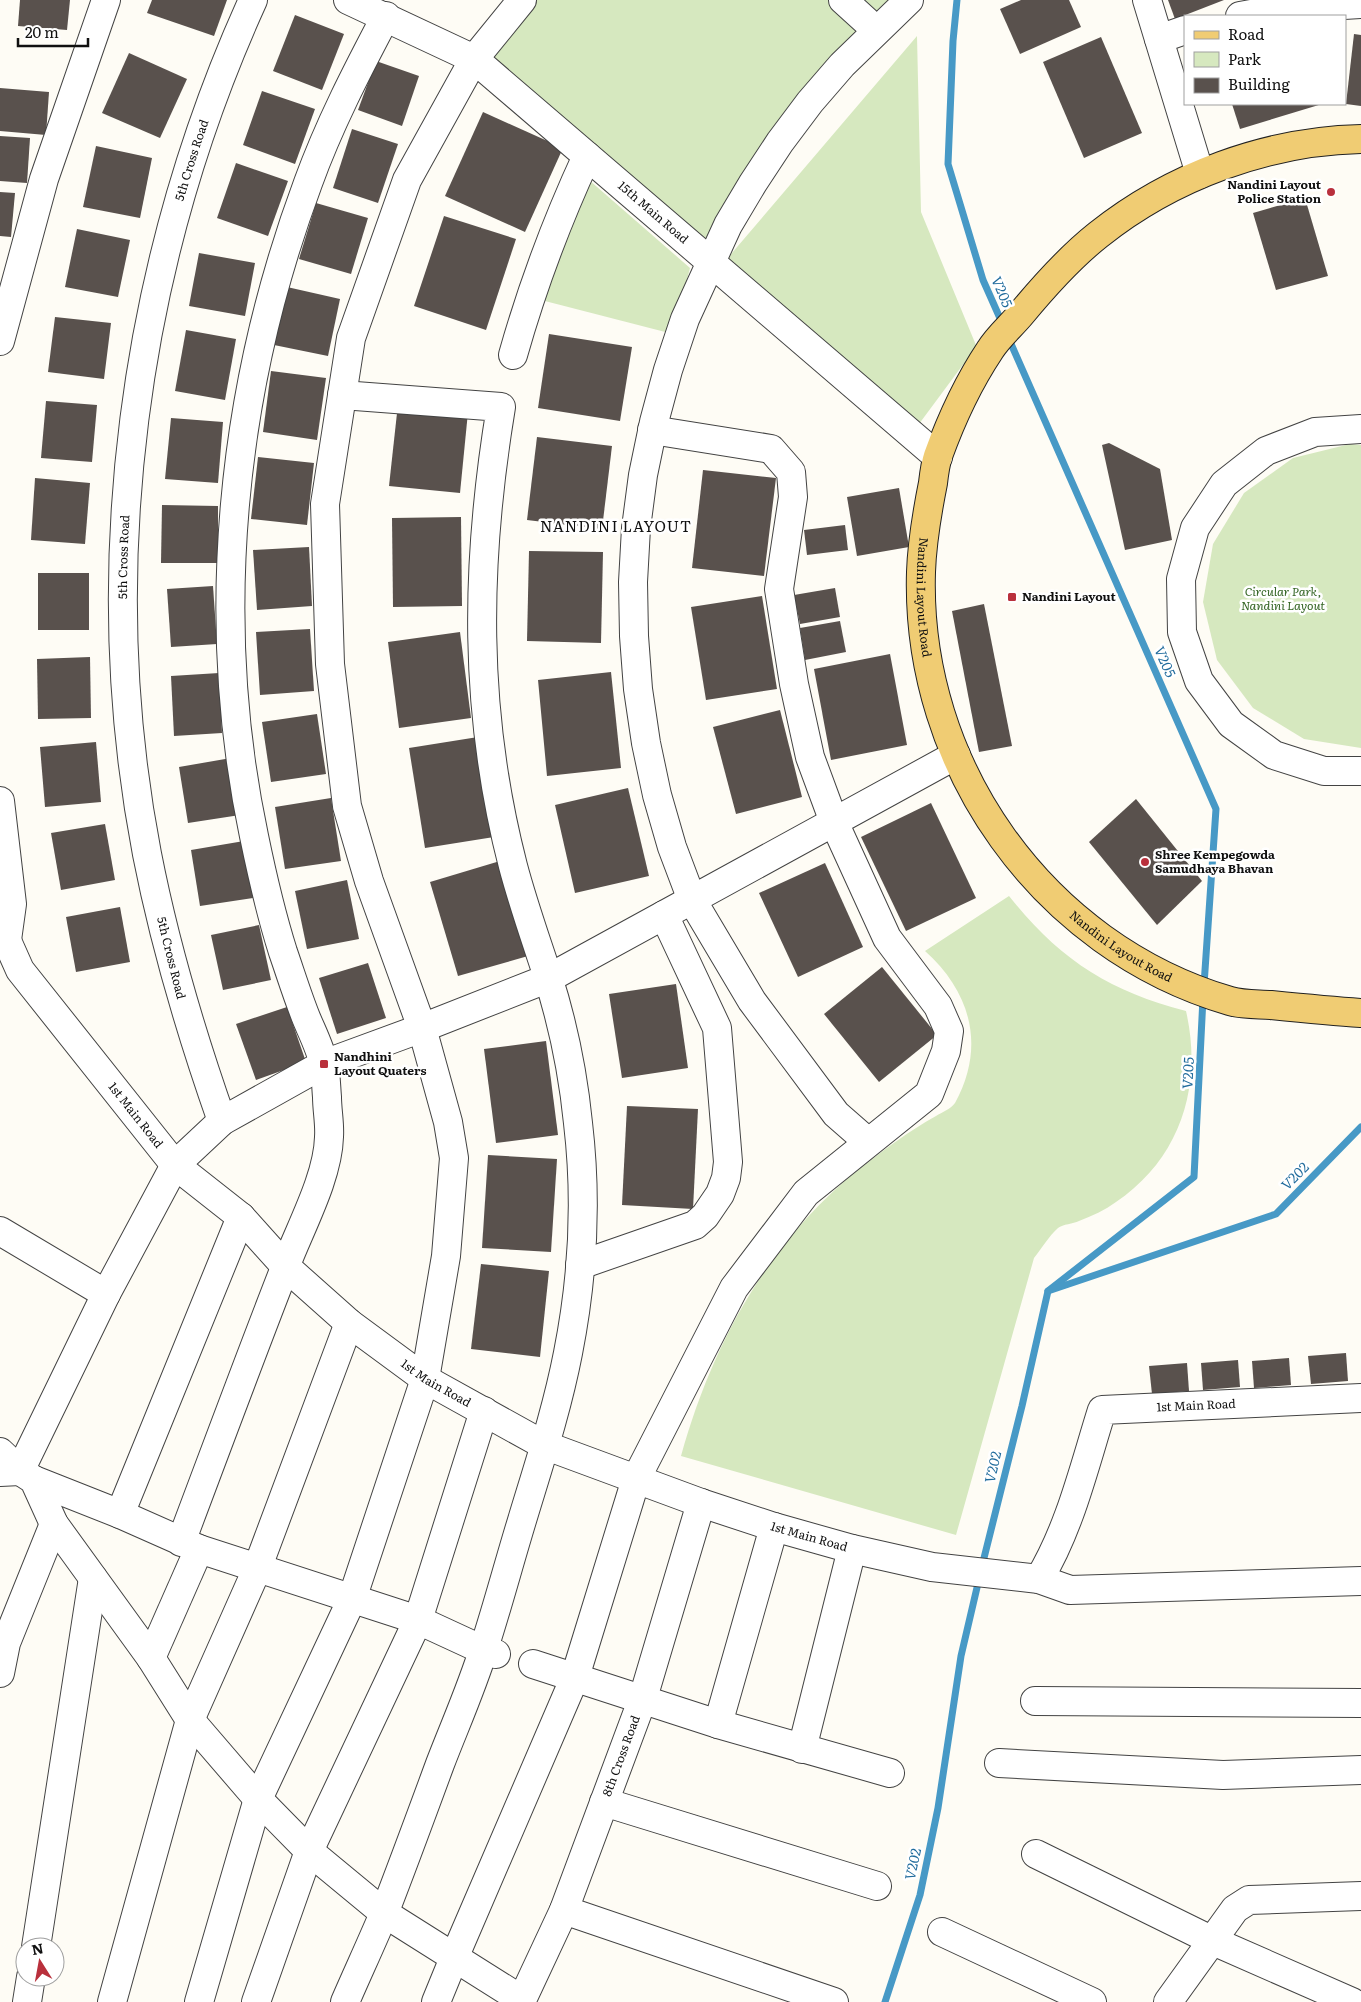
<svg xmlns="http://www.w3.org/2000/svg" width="1361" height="2002" viewBox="0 0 1361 2002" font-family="Literata,serif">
<rect width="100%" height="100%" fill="#fefcf5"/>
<g fill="#d6e8bf">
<polygon points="528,0 830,0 867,34 706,263 482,55"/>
<polygon points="859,0 895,0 878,17"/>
<polygon points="917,36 921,212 978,350 962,366 919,424 720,267"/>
<polygon points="589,180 690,268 673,334 541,300"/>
<polygon points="1350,444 1361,445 1361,748 1304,739 1253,708 1217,660 1203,602 1213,544 1244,493 1293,458"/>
<path d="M1009,896C1059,959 1108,991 1186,1011C1203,1085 1181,1158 1116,1202C1105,1210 1092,1216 1079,1221C1073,1224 1063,1224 1058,1228C1049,1236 1041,1249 1034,1258L956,1535L681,1456C712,1345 767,1243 859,1169C884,1150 909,1131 936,1116C942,1112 951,1109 955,1103C986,1047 971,992 925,951Z"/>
</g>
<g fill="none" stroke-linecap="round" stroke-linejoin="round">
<g stroke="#4799c6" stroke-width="7">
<polyline points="957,0 953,41 948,164 983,280 1003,325"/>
<polyline points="1008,337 1216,809 1204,985"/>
<polyline points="1048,1291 1194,1177 1203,998"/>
<polyline points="982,1566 1022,1406 1048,1291 1276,1214 1361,1127"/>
<polyline points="885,2002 920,1895 938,1808 961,1656 979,1579"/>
</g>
</g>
<g fill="#59514d">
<polygon points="20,0 70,0 67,30 18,26"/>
<polygon points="152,0 227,0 214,36 147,13"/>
<polygon points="1021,0 1069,0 1081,27 1020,54 1000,9"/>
<polygon points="1168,0 1224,0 1175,19"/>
<polygon points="295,15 344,34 322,90 273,71"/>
<polygon points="1354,34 1361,35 1361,106 1346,104"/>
<polygon points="1101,37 1142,133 1084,158 1043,62"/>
<polygon points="129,53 187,79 160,138 102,113"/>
<polygon points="376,61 419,76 402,126 358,110"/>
<polygon points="0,88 49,92 46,135 0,131"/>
<polygon points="262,91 315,109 295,164 243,145"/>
<polygon points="1232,104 1322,104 1240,129"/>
<polygon points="483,112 563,148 525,232 445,196"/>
<polygon points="352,129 398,144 378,203 333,188"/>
<polygon points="0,136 30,138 27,183 0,181"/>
<polygon points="96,146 152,158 140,218 83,207"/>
<polygon points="236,163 288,181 268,236 217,218"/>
<polygon points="0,192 15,193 11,237 0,236"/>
<polygon points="1305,198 1328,276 1276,290 1253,213"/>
<polygon points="316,203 368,218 351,274 299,259"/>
<polygon points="444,216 516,239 486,330 414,306"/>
<polygon points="77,229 130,240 118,297 65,287"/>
<polygon points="199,253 255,263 245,316 189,306"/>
<polygon points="287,287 340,299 328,356 274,345"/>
<polygon points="55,317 111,323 104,379 48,372"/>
<polygon points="186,330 236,339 225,400 175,391"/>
<polygon points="549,334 632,347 620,421 538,408"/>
<polygon points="271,371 326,378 317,440 263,432"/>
<polygon points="46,401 97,405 92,462 41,458"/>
<polygon points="398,404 468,412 460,493 389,486"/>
<polygon points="171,418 223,422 218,483 165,479"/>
<polygon points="537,437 612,446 602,529 527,520"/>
<polygon points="1109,443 1160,469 1172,540 1125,550 1102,445"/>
<polygon points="258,457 314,463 307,525 251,519"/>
<polygon points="703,470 776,478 764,576 692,568"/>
<polygon points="35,478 90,483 85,544 31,540"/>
<polygon points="899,488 909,547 857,556 847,497"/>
<polygon points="162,505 218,506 218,563 161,563"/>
<polygon points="461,517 462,606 393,607 392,518"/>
<polygon points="845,525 848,550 807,555 804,530"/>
<polygon points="309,547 312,606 257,610 253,550"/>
<polygon points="529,551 603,552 601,643 527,641"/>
<rect x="38" y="573" width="51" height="57"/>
<polygon points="213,586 217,644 171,647 167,589"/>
<polygon points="835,588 840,617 800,624 794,595"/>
<polygon points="762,596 777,689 706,700 691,607"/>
<polygon points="984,604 1012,746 979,752 952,611"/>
<polygon points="840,621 846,652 805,660 800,628"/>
<polygon points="310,629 314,691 260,695 256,632"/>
<polygon points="460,632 471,718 399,728 388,642"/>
<polygon points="890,654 907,745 831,760 814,669"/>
<polygon points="90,657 91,718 38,719 37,659"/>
<polygon points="611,672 621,768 547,776 538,680"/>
<polygon points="219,673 222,733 174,736 171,676"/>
<polygon points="780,710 802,797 736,814 713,727"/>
<polygon points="317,714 326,774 271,782 262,722"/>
<polygon points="478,737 494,837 425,848 409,748"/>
<polygon points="96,742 101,802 45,807 40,747"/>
<polygon points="231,758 240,815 188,823 179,767"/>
<polygon points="628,788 649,876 575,893 555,805"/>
<polygon points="331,798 341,861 285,869 275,807"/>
<polygon points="1136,799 1202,881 1157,925 1089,842"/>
<polygon points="931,803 976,898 906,931 861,837"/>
<polygon points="105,824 115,880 61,890 51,833"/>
<polygon points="244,841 253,898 200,906 191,850"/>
<polygon points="500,861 528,956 458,976 430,882"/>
<polygon points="825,863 863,947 798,977 759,893"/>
<polygon points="347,880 359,939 307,949 295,891"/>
<polygon points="120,907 130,962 76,972 66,917"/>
<polygon points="259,925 271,980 223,990 211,935"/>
<polygon points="368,963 386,1018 337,1034 319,978"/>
<polygon points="882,967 937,1035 879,1082 824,1014"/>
<polygon points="676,984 688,1068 622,1078 609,994"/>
<polygon points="287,1007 306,1062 256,1080 236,1024"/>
<polygon points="546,1041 558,1135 496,1143 484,1049"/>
<polygon points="627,1106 698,1109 693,1209 622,1205"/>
<polygon points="488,1155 557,1159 551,1252 482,1248"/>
<polygon points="481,1264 549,1271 540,1357 471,1349"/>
<polygon points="1346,1353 1348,1381 1311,1384 1308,1356"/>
<polygon points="1289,1358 1291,1385 1254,1388 1252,1361"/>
<polygon points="1238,1360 1240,1387 1203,1390 1201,1363"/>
<polygon points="1187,1363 1189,1391 1152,1394 1149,1366"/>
</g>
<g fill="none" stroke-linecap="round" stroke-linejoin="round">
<g stroke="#434343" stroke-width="30">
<g id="minor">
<path id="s1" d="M348,0L474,59L938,457"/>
<polyline points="843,0 876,30"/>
<polyline points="1147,0 1200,174"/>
<polyline points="1240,16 1279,9 1361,4"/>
<polyline points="1159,39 1185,30"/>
<polyline points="0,341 44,179 106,0"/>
<path d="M513,355C533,284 556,223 587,156"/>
<path d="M342,395L501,407C475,564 473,711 513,866C523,904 536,940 548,977C563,1024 573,1073 578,1123C587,1199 583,1277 568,1353C556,1415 535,1476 517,1537C506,1574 496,1611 484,1648C472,1687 455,1725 440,1764C422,1813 404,1862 385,1911C372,1942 358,1972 345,2002"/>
<polyline points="1361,429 1315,432 1266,451 1224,484 1195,528 1181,579 1182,632 1199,681 1231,724 1274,755 1324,771 1361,771"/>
<polyline points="0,801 12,904 7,940"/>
<path id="s2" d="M0,925L20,970L175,1165L241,1217L285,1266L349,1323L425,1379L544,1445L701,1503L774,1527L852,1549L932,1567L1039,1579L1070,1590L1361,1581"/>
<path id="s3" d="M222,1121C191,1033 165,946 147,854C92,569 133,264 253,0"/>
<polyline points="868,1142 836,1114 752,1001 692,900 672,847 657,795 646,743 638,689 634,636 633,582 636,528 643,475 654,422 668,370 685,319 728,225 753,183 780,142 810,102 842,65 909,0"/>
<polyline points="0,1231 106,1294"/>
<polyline points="580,1265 695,1225 705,1216 720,1194 726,1178 728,1162 717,1028 664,915"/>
<polyline points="0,1452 20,1471 34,1480 54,1524 151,1658 190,1720 258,1799 309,1851 384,1913 522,2000"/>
<polyline points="0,1472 20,1471 106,1294 175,1165 222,1121 324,1064 422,1028 549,978 956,755"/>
<polyline points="34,1480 120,1514 199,1549 418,1620 483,1650 496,1654"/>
<polyline points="120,1514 241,1217"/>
<path d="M181,1542C216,1449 250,1357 286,1265C301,1226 328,1177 329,1137C330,1124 327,1110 327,1097C326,1086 326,1075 324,1065C321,1050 313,1034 307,1020C298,998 291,975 283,952C271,914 262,875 254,836C208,619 231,390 308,183C329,125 357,71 386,16"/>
<path id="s4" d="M1039,1579C1070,1528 1084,1467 1102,1410L1361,1398"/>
<polyline points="151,1658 199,1549"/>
<polyline points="533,1664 718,1724 890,1773"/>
<polyline points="0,1673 6,1643 54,1524"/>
<polyline points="1035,1701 1361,1703"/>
<polyline points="718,1724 774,1527"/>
<polyline points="802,1749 852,1549"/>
<polyline points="999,1763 1223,1775 1361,1770"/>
<polyline points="604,1802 877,1886"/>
<polyline points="1036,1854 1213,1941 1352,2002"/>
<polyline points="564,1910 834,2002"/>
<polyline points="942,1932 1092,2002"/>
<polyline points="36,1947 93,1578"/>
<polyline points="27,2002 31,1977"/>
<polyline points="112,2002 190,1720 257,1569 349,1323"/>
<polyline points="199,2002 258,1799 352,1599 425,1379 446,1256 454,1158 448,1122 422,1028 369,881 347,806 330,664 325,504 351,338 407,180 474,59 522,0"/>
<polyline points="256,2002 309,1851 418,1620 484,1411"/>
<polyline points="436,2002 454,1958 575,1677 636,1479 734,1288 806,1193 929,1094 946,1051 949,1031 938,1006 887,938 834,822 810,757 794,684 779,589 793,497 791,472 771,449 652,430"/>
<path id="s5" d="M521,2002L564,1910L643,1698L701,1503"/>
<polyline points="1168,2002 1235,1909 1249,1900 1361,1896"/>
</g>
</g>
<g stroke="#212121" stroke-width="30">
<g id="major">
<path id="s6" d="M1361,139C1267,141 1172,176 1098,235C1069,258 1045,285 1021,314C1011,326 998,337 990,350C968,383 951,420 938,456C935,465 934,474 933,483C927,513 922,542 921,572C915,766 1043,946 1230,1001C1243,1005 1258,1004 1271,1005C1301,1008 1331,1011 1361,1013"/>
</g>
</g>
<use href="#minor" stroke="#fff" stroke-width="28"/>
<use href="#major" stroke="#f0cc73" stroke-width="28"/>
</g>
<g fill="#b9303c" stroke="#fff" stroke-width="2">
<circle cx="1331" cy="192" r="5"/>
<rect x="1007" y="592" width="10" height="10" rx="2.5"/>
<circle cx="1145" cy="862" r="5"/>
<rect x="319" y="1059" width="10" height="10" rx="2.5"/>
</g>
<g text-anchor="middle" stroke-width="5" stroke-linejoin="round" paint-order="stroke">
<g font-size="12" fill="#101010" stroke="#fff">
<text dy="4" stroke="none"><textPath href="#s3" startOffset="980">5th Cross Road</textPath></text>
<text dy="4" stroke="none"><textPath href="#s1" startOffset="375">15th Main Road</textPath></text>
<text dy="4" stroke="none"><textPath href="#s3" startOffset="576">5th Cross Road</textPath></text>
<text dy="4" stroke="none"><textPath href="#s6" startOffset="704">Nandini Layout Road</textPath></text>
<text dy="4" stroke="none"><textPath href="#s6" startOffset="1124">Nandini Layout Road</textPath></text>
<text transform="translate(171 958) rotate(76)" y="4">5th Cross Road</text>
<text dy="4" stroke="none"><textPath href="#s2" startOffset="235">1st Main Road</textPath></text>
<text dy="4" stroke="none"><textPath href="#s2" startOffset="640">1st Main Road</textPath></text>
<text dy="4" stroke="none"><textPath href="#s4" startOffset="275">1st Main Road</textPath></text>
<text dy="4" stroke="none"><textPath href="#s2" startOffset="1045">1st Main Road</textPath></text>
<text dy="4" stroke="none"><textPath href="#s5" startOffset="266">8th Cross Road</textPath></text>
</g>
<g font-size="12" font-weight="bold" fill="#101010" stroke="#fff" text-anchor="start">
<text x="1321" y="189" text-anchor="end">Nandini Layout<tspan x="1321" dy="14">Police Station</tspan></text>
<text x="1022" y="601">Nandini Layout</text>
<text x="1155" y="859">Shree Kempegowda<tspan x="1155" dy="14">Samudhaya Bhavan</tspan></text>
<text x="334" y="1061">Nandhini<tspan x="334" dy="14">Layout Quaters</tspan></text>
</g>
<g font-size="12" font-style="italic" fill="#346524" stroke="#fff">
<text x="1283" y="596">Circular Park,<tspan x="1283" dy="14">Nandini Layout</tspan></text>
</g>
<g font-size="14" font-style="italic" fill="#206b9c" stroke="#fff">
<text transform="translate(1002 292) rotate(67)" y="5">V205</text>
<text transform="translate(1165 662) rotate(66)" y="5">V205</text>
<text transform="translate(1188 1073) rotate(-87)" y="5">V205</text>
<text transform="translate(1295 1176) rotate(-45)" y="5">V202</text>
<text transform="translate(993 1467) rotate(-77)" y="5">V202</text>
<text transform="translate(913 1864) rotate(-78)" y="5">V202</text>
</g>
<g font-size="15" letter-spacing="1" fill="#101010" stroke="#fff">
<text x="616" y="532">NANDINI LAYOUT</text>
</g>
</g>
<rect x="1184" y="15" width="162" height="90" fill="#ffffff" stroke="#9f9f9f"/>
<rect x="1194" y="31" width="25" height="8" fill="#f0cc73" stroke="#9f9f9f"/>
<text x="1228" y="40" font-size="15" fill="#101010">Road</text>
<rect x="1194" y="52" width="25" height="15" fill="#d6e8bf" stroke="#9f9f9f"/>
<text x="1228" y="65" font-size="15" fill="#101010">Park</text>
<rect x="1194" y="78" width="25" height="15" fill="#59514d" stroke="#9f9f9f"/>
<text x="1228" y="90" font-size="15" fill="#101010">Building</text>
<g transform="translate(40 1962) rotate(349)"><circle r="24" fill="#ffffff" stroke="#9f9f9f"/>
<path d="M0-4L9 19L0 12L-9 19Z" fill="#b9303c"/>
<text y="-8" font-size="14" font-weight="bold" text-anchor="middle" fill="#101010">N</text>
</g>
<path d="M18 38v8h70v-8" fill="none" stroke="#101010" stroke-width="2.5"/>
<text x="25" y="38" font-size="15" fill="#101010" stroke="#ffffff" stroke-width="4" paint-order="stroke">20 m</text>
</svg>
